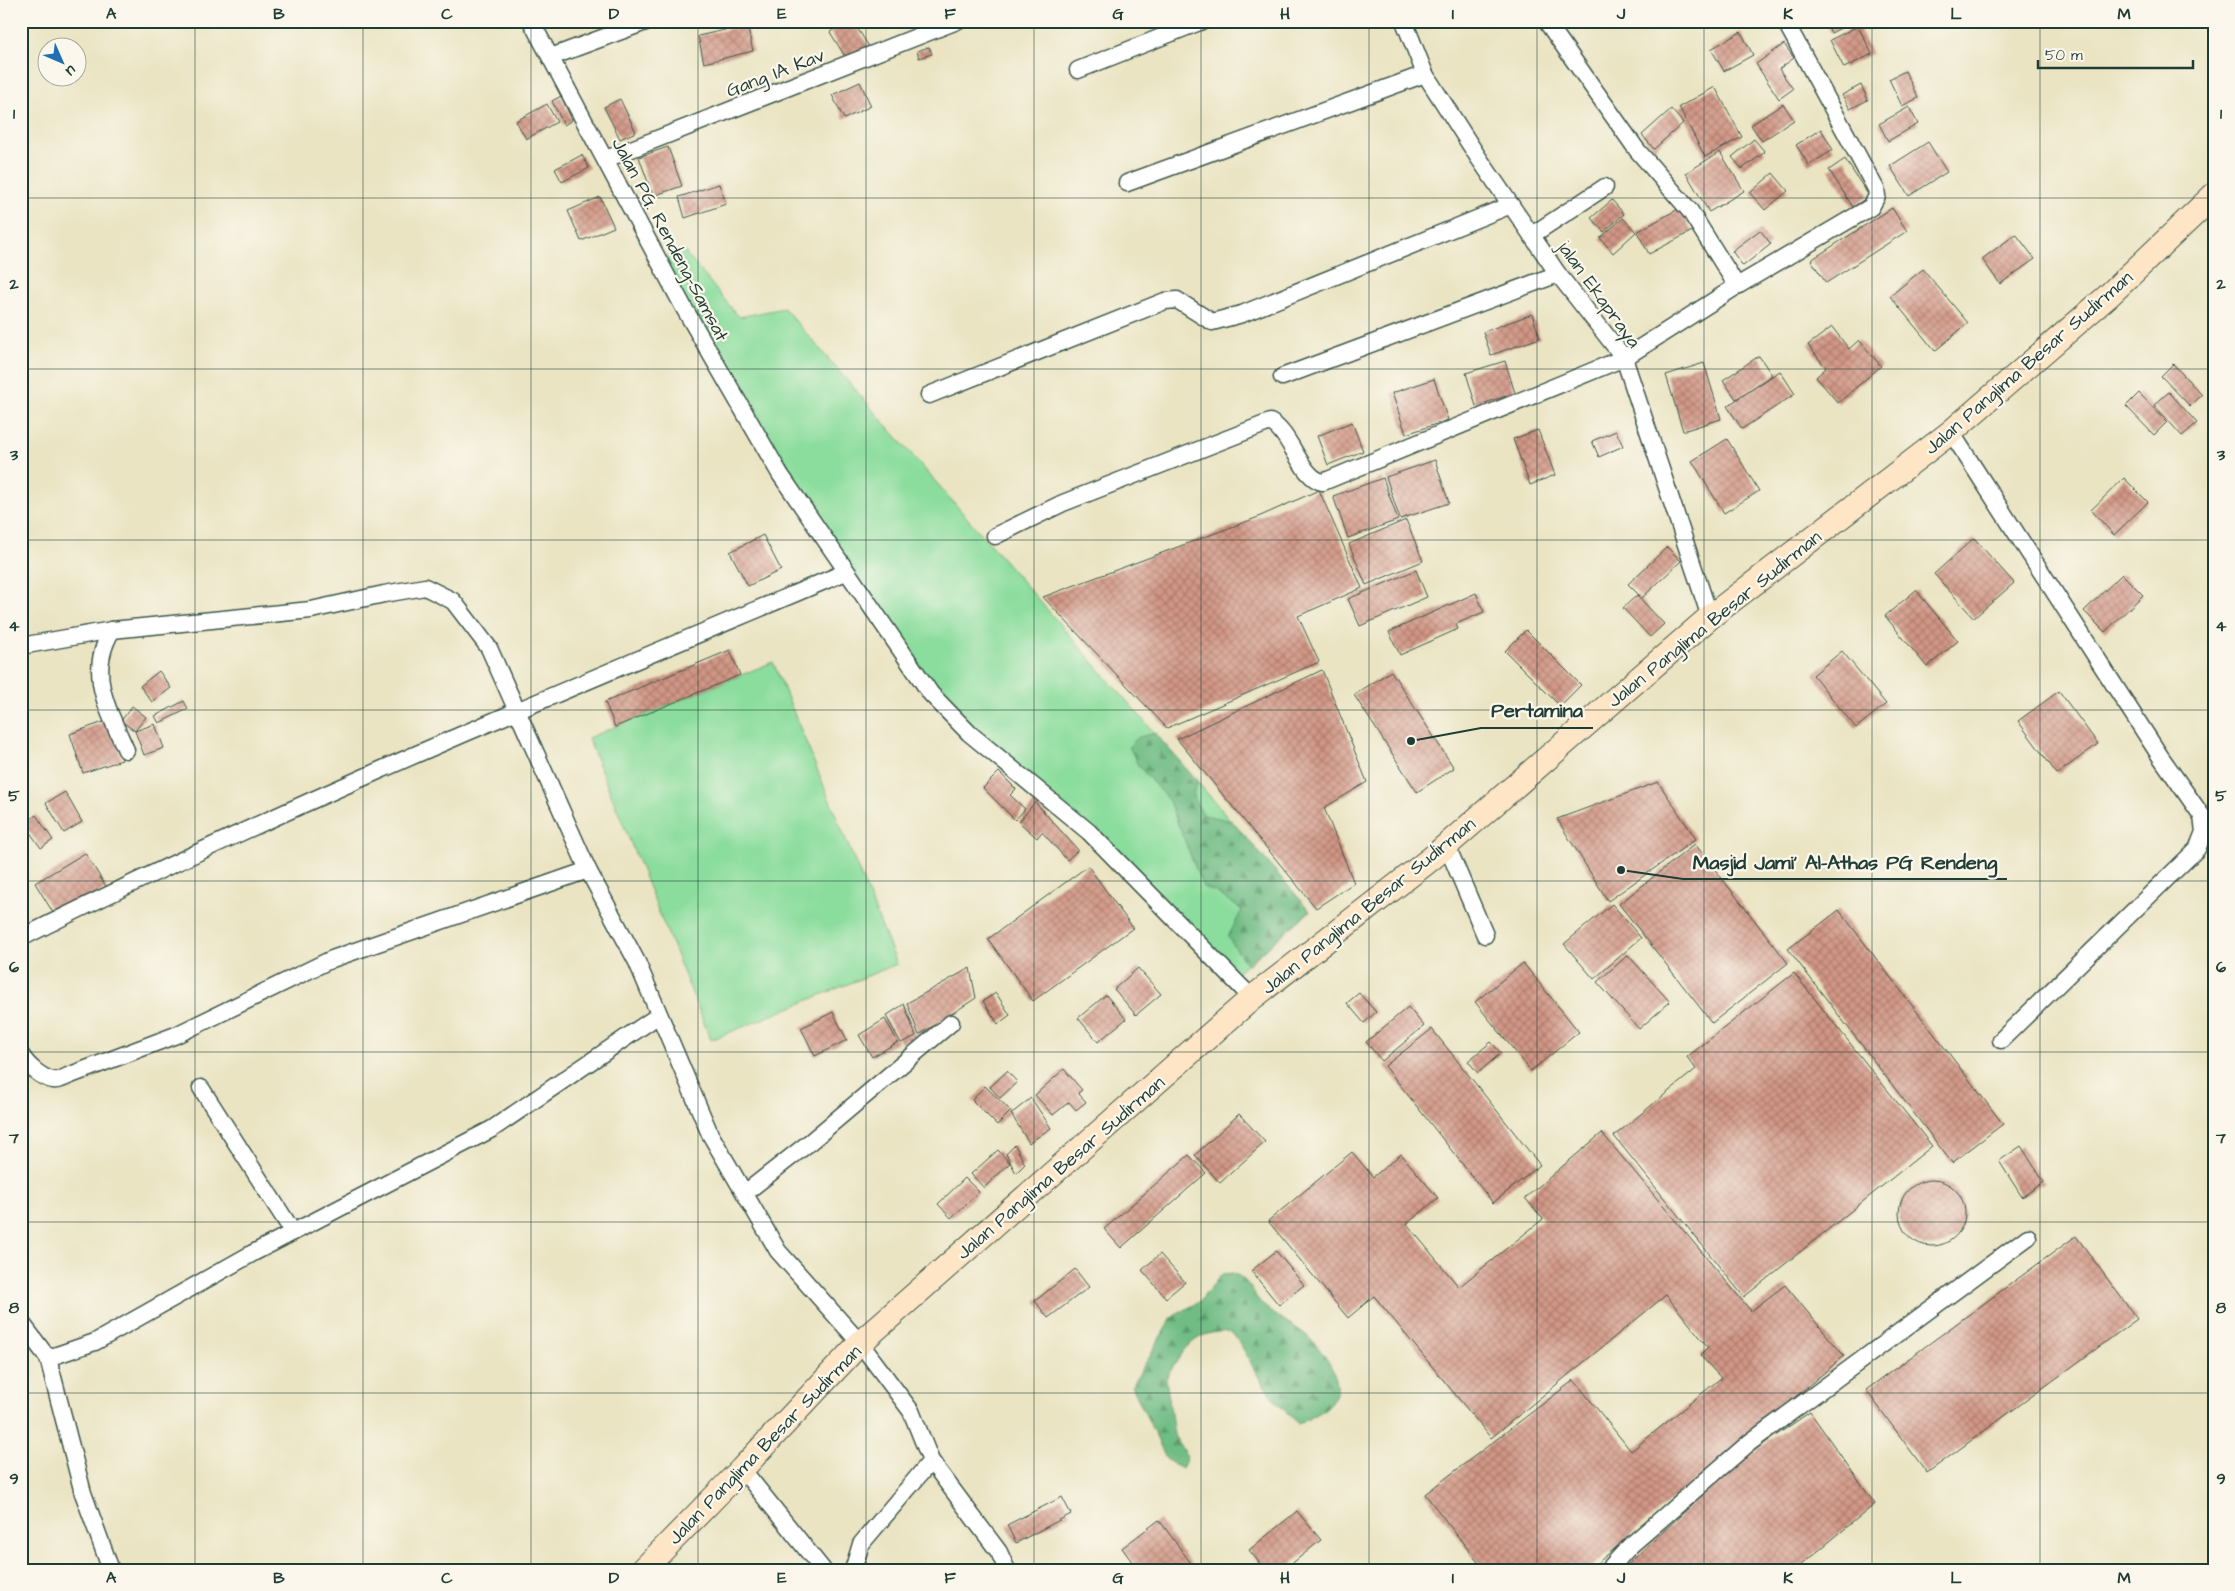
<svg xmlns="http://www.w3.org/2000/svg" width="2235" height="1591" viewBox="0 0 2235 1591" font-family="'Architects Daughter',sans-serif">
<defs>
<pattern id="forest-firs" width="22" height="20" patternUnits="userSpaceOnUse" patternTransform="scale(1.25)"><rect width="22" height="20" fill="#70bc84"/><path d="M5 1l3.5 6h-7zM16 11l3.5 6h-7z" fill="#5b9a6d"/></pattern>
<pattern id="building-cross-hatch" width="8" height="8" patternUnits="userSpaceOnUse" patternTransform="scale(1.25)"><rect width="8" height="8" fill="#d29685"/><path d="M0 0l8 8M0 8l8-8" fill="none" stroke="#aa7c6e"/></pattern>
</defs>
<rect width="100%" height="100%" fill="#fbf7ec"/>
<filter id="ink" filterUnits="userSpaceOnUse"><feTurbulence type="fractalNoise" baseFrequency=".02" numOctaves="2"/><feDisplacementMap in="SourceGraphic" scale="10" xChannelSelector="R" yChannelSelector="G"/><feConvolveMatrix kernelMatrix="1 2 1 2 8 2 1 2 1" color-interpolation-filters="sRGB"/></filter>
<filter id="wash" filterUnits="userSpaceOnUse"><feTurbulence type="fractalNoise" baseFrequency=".0096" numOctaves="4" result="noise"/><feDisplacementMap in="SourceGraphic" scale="20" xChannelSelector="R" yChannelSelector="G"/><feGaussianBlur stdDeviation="1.12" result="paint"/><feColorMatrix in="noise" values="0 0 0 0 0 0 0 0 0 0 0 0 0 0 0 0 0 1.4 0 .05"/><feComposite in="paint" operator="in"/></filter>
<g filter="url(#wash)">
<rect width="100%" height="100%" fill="#eae4c3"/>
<g fill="#8bdd9d" stroke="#558d68">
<polygon points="683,250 739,317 784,308 1310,911 1232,977 1089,832 969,733 846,572 659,260"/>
<polygon points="773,662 897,964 711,1040 588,738"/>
</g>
<g fill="url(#forest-firs)" stroke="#487c5c">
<polygon points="1155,733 1198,782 1193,793 1197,805 1204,815 1232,821 1310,911 1247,965 1228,937 1242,910 1216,892 1203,887 1169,801 1138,765 1129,746 1139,737"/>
<path d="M1233,1273C1252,1281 1251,1294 1264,1306C1276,1317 1292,1324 1305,1334C1319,1346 1345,1378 1335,1397C1328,1410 1312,1418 1298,1423C1285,1411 1273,1400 1264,1385C1251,1367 1246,1349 1231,1332C1194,1329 1184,1350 1166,1378L1174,1435L1187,1457L1182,1469L1167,1460L1132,1386L1172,1317L1199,1302L1222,1274Z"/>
</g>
<g id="blocks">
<g fill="url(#building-cross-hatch)">
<polygon points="847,21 853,21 871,50 849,63 830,32"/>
<polygon points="1825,21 1854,21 1831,33"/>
<polygon points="747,25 753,51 704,63 698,36"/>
<polygon points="1858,26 1872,54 1844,68 1830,40"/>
<polygon points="1741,32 1753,55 1724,71 1711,49"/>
<polygon points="1784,44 1794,58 1779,69 1793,89 1779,99 1756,64"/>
<polygon points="929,47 932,54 919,58 917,51"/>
<polygon points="1905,71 1918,98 1902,106 1889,79"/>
<polygon points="860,82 871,106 844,119 832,95"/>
<polygon points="1861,85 1868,100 1850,109 1842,95"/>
<polygon points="1715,87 1742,137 1705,157 1679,107"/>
<polygon points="561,96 572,120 564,125 552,101"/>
<polygon points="620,99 636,132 620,139 604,107"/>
<polygon points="547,104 557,122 526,139 516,121"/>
<polygon points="1783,104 1794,120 1762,141 1751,125"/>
<polygon points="1909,107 1918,124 1888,141 1879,124"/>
<polygon points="1671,109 1683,123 1654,149 1642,135"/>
<polygon points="1821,129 1833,150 1809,165 1796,145"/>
<polygon points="1754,139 1765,152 1742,169 1732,157"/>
<polygon points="1928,142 1947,172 1909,196 1890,166"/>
<polygon points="668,147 682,186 653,196 639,157"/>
<polygon points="1720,152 1744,191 1709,212 1686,173"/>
<polygon points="582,155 589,168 562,182 555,169"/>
<polygon points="1845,159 1869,196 1853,207 1829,170"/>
<polygon points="1773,173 1788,191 1765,210 1750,193"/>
<polygon points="719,184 726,204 685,218 679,197"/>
<polygon points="600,197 614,227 581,241 568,211"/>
<polygon points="1612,200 1624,214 1604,232 1591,218"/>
<polygon points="1680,208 1692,231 1649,254 1637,232"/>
<polygon points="1892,208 1907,231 1826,283 1811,260"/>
<polygon points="1623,218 1636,232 1613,253 1600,238"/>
<polygon points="1760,230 1771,244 1743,266 1732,251"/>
<polygon points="2016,234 2035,259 2000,284 1982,259"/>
<polygon points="1923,269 1968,323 1935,351 1890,296"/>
<polygon points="1532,314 1540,338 1491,355 1483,332"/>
<polygon points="1832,327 1849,349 1859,340 1881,366 1838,403 1816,377 1826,368 1808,345"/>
<polygon points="1759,356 1772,375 1736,399 1723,380"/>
<polygon points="1505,361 1515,393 1476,406 1466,373"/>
<polygon points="1704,363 1721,419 1683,431 1666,375"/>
<polygon points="2173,364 2202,395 2190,406 2161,376"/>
<polygon points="1780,371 1795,394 1742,429 1727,406"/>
<polygon points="1434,379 1448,420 1406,434 1392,393"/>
<polygon points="2169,392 2197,423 2182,436 2154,405"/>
<polygon points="2139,393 2167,422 2154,435 2126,406"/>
<polygon points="1352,422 1363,451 1328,465 1317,436"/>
<polygon points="1538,430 1555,475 1530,485 1513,439"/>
<polygon points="1616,431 1623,446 1599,457 1592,441"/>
<polygon points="1727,439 1759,491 1724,513 1692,461"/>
<polygon points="1435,460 1449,503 1400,519 1386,477"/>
<polygon points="1383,478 1398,520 1348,538 1333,496"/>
<polygon points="2124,478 2148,502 2114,535 2091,510"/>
<polygon points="1319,490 1362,588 1298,616 1319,662 1167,728 1043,597 1256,518"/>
<polygon points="1406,520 1423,561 1366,585 1349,544"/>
<polygon points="763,535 781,570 748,586 730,552"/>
<polygon points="1974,538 2014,583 1974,618 1934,574"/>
<polygon points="1667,547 1681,561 1642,598 1628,584"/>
<polygon points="1416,570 1427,597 1360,626 1348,599"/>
<polygon points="2122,574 2143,595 2105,632 2084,611"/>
<polygon points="1916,590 1958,641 1927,667 1885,616"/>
<polygon points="1476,593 1484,612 1456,624 1458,629 1400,655 1389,632"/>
<polygon points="1637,595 1664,624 1650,637 1623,608"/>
<polygon points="1526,630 1581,685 1560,706 1505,651"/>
<polygon points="730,650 740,675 615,727 605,702"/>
<polygon points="1842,651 1886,704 1856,728 1813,675"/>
<polygon points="1322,670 1367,782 1324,808 1354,883 1316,908 1177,739"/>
<polygon points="159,671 171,688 152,702 140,686"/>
<polygon points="1391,671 1454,768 1417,792 1354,695"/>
<polygon points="2059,691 2098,744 2057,774 2018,721"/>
<polygon points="184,701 188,709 159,723 155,716"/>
<polygon points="132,706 146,717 135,731 121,721"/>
<polygon points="109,720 122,760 83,773 70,734"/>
<polygon points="155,724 164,748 144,755 135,731"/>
<polygon points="999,772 1016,789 1010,795 1025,809 1015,820 983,788"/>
<polygon points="1658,782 1696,839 1608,901 1557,819"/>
<polygon points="65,792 82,822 64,833 46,803"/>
<polygon points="1035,802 1078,850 1067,860 1042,832 1037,838 1019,822"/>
<polygon points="36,815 53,840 41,848 24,824"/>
<polygon points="1695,844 1788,963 1712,1023 1619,904"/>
<polygon points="85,853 107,888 57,919 35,883"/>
<polygon points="1088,866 1133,928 1033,1001 988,939"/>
<polygon points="1612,904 1641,938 1594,979 1564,944"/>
<polygon points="1839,910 2003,1124 1952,1163 1788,949"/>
<polygon points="1628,955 1670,1002 1639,1029 1597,982"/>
<polygon points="1523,963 1579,1032 1531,1071 1475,1002"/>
<polygon points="970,968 976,998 919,1035 907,1003"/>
<polygon points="1138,968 1161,994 1136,1015 1114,989"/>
<polygon points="1794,973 1932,1146 1744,1297 1614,1136 1696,1069 1687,1057"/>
<polygon points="996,993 1010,1015 998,1024 983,1001"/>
<polygon points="1359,993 1376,1012 1364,1023 1347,1003"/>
<polygon points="1106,995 1126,1019 1098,1042 1078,1018"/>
<polygon points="904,1004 916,1036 901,1043 886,1016"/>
<polygon points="1408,1007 1424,1026 1382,1061 1366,1042"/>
<polygon points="833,1012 847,1040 815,1056 801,1028"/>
<polygon points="885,1019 898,1042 872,1057 859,1035"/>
<polygon points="1432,1029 1540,1165 1493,1203 1385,1066"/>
<polygon points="1491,1042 1501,1053 1478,1073 1468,1061"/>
<polygon points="1064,1069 1082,1090 1078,1093 1086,1102 1076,1110 1069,1102 1053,1115 1035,1095"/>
<polygon points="1007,1071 1017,1082 1000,1098 990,1087"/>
<polygon points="985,1086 1011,1111 997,1125 972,1100"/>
<polygon points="1031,1098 1051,1128 1029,1143 1011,1114"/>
<polygon points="1239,1114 1265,1142 1220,1183 1195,1155"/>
<polygon points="1602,1133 1751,1311 1785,1285 1844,1356 1589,1570 1484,1570 1425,1494 1574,1380 1631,1451 1721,1378 1700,1355 1708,1347 1666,1295 1491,1438 1374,1296 1348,1318 1268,1221 1352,1152 1373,1177 1401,1154 1438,1198 1407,1224 1459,1287 1543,1219 1525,1198"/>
<polygon points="1015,1145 1025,1164 1016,1173 1006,1154"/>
<polygon points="2021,1146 2044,1182 2022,1197 1999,1161"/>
<polygon points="998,1150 1010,1163 984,1188 971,1174"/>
<polygon points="1189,1155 1206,1173 1121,1248 1104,1229"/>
<polygon points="965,1178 979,1192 951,1218 938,1204"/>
<circle cx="1932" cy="1213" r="33"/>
<polygon points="2076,1236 2137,1319 1927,1473 1866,1390"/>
<polygon points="1276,1251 1304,1285 1279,1305 1251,1271"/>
<polygon points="1160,1254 1185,1282 1166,1298 1142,1270"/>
<polygon points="1075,1269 1089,1287 1048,1318 1035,1301"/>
<polygon points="1810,1412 1875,1504 1795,1570 1622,1570 1739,1461"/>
<polygon points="1062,1497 1071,1514 1016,1543 1007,1525"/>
<polygon points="1297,1511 1321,1540 1284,1570 1265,1570 1249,1550"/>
<polygon points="1159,1520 1196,1570 1138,1570 1122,1548"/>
<polygon points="1332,1565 1343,1570 1314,1570 1324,1566"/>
</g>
</g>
</g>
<g filter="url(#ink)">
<use href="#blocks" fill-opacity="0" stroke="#3d5649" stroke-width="1"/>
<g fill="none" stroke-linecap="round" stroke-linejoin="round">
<g stroke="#3d5649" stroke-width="19">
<g id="street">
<polyline points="531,21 684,308 780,474 931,694 969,733 1089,832 1252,998"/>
<polyline points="1404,21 1425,74 1478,157 1558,274 1624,358 1710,617"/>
<polyline points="1546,21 1637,150 1690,211 1737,286"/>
<polyline points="551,57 648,21"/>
<polyline points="1078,70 1202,21"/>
<polyline points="606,159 957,21"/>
<polyline points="1127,183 1425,74"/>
<polyline points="1532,235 1605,187"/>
<polyline points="1282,377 1558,274"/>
<polyline points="929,395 1165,301 1177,300 1212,322 1242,314 1511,205"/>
<polyline points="1951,432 2160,756 2202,816 2204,832 2197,849 2001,1040"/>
<path d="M995,536L1063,503L1270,422C1291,432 1301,479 1323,482L1624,358L1737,286L1871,207L1877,196L1876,189L1785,21"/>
<path d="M112,630C86,673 108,709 126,750"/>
<polyline points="21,646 112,630 311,610 384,594 425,587 453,601 489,648 588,870 637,962 710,1134 778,1251 860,1343 911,1411 931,1461 999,1552 1007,1570"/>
<polyline points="1447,846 1485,935"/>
<path d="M21,938C289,803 569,689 846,572"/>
<path d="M21,1055C27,1065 41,1078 53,1080C57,1081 64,1078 68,1076L176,1035L332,959L588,870"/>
<polyline points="201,1088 293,1232"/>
<polyline points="745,1193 810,1142 951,1023"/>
<polyline points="21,1322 48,1358 83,1493 111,1570"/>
<polyline points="48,1358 95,1342 253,1253 492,1129 659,1015"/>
<polyline points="742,1469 823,1570"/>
<polyline points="853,1570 861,1544 931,1461"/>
<polyline points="1608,1570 1630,1546 1749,1443 2028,1237"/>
</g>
</g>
<g stroke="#3d5649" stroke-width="26">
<polyline id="secondary" points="643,1570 742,1469 860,1343 1252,998 1432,858 1710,617 1951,432 2108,296 2214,195"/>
</g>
<use href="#street" stroke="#fff" stroke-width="16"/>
<use href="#secondary" stroke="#fde5c5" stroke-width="24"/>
</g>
</g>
<path fill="none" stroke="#1f3d34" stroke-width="1" stroke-opacity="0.55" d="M195,21V1570M363,21V1570M531,21V1570M698,21V1570M866,21V1570M1034,21V1570M1201,21V1570M1369,21V1570M1537,21V1570M1704,21V1570M1872,21V1570M2040,21V1570M21,198H2214M21,369H2214M21,540H2214M21,710H2214M21,881H2214M21,1052H2214M21,1222H2214M21,1393H2214"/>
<g text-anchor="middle" stroke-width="4.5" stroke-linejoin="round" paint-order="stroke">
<g font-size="19" fill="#1f3d34" stroke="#fbf7ec">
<text transform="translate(775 72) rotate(-21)" y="7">Gang IA Kav</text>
<text transform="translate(671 239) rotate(62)" y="7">Jalan PG. Rendeng-Samsat</text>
<text transform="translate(1600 294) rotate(54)" y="7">jalan Ekapraya</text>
<text transform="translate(2028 362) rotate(-41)" y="7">Jalan Panglima Besar Sudirman</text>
<text transform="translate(1714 618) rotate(-39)" y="7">Jalan Panglima Besar Sudirman</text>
<text transform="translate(1368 905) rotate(-39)" y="7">Jalan Panglima Besar Sudirman</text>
<text transform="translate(1060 1167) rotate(-41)" y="7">Jalan Panglima Besar Sudirman</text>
<text transform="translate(764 1444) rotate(-46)" y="7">Jalan Panglima Besar Sudirman</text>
</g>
</g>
<path fill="none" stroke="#1f3d34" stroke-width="2" d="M1411 741L1481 728H1593M1621 870L1683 879H2007"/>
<g fill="#1f3d34" stroke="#fbf7ec" stroke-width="2">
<circle cx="1411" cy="741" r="5"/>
<circle cx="1621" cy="870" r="5"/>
</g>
<g font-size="20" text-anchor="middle" font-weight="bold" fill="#1f3d34" stroke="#fbf7ec" stroke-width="4.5" stroke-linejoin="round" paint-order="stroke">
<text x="1537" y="717">Pertamina</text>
<text x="1845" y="869">Masjid Jami' Al-Athas PG Rendeng</text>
</g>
<rect width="2235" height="1591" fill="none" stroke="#fbf7ec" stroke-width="55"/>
<g transform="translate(62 62) rotate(135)"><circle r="24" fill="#fbf7ec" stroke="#a3ada2"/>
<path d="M0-4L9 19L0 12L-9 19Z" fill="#1f6fb2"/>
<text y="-8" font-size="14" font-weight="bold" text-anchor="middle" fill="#1f3d34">U</text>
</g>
<path d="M2038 60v8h155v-8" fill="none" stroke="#1f3d34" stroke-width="2.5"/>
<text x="2045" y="60" font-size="15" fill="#1f3d34" stroke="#fbf7ec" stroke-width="4" paint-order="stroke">50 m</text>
<rect x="28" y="28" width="2180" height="1536" fill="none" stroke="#1f3d34" stroke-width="2"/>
<g font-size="16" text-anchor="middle" font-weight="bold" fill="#1f3d34">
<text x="111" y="19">A</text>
<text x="279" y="19">B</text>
<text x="447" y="19">C</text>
<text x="614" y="19">D</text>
<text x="782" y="19">E</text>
<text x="950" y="19">F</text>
<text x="1118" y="19">G</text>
<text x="1285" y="19">H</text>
<text x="1453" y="19">I</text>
<text x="1621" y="19">J</text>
<text x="1788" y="19">K</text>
<text x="1956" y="19">L</text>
<text x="2124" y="19">M</text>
<text x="14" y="119">1</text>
<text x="2221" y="119">1</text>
<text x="14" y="289">2</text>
<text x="2221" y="289">2</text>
<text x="14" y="460">3</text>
<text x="2221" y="460">3</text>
<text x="14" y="631">4</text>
<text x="2221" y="631">4</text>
<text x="14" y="801">5</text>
<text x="2221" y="801">5</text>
<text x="14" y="972">6</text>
<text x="2221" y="972">6</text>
<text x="14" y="1143">7</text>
<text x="2221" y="1143">7</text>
<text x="14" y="1313">8</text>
<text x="2221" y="1313">8</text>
<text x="14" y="1484">9</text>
<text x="2221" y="1484">9</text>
<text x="111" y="1583">A</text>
<text x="279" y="1583">B</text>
<text x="447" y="1583">C</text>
<text x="614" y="1583">D</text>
<text x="782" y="1583">E</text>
<text x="950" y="1583">F</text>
<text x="1118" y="1583">G</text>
<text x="1285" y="1583">H</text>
<text x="1453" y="1583">I</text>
<text x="1621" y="1583">J</text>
<text x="1788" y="1583">K</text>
<text x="1956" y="1583">L</text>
<text x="2124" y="1583">M</text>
</g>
</svg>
